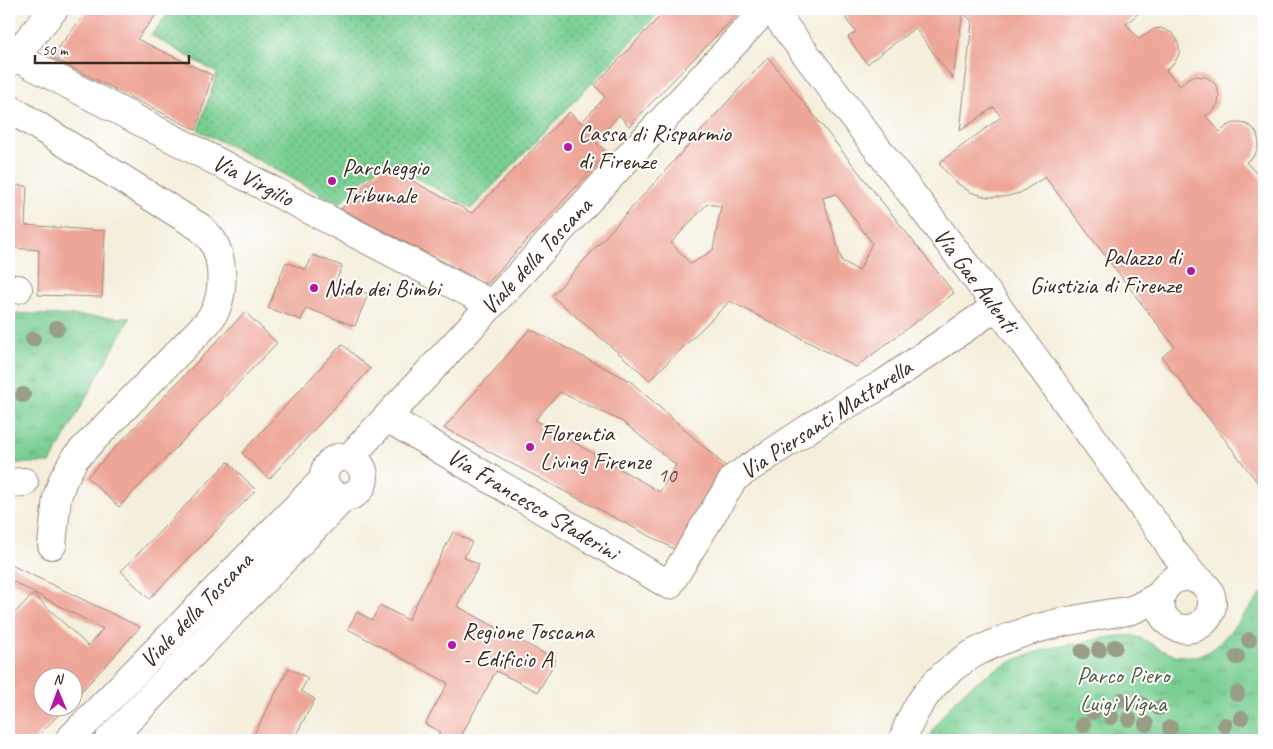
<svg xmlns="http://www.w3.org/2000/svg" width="1273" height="749" viewBox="0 0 1273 749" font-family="Caveat,sans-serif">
<defs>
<pattern id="grass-dots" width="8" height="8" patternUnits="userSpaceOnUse" patternTransform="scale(1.25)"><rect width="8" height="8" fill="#79cf92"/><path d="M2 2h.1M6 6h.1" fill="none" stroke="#64a877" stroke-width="1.8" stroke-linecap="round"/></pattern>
<pattern id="park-tufts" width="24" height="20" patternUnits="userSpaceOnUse" patternTransform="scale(1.25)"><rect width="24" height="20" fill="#79cf92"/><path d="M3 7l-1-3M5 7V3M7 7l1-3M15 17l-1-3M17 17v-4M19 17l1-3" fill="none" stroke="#64a877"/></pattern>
</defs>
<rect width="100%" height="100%" fill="#fff"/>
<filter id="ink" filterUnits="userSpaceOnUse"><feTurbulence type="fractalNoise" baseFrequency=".02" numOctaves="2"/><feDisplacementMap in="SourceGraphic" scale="10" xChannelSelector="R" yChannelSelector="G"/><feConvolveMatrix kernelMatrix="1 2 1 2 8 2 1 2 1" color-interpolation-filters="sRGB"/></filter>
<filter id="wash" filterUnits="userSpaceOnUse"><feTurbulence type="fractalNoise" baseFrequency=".0096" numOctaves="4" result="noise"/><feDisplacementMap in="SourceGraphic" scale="20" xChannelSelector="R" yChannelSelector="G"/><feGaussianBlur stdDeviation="1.12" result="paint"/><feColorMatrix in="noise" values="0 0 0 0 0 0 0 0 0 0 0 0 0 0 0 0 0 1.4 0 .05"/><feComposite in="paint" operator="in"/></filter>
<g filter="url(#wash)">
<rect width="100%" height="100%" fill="#f4eedb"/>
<polygon fill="url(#grass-dots)" stroke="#5a7c58" points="172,9 649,9 657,15 472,208 384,161 339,204 264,163 198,130 217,73 151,35"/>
<g fill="url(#park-tufts)" stroke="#5a7c58">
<polygon points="9,313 130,318 50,463 9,463"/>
<path d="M1264,591V740H928C934,729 940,718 948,709C973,678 1010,659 1047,649C1058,646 1070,645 1081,643C1095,640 1120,634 1133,636C1144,638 1151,644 1160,649C1174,657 1194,659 1208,652C1219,646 1227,635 1235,625C1245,614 1254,602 1264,591Z"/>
</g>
<g id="blocks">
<g fill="#eea698" fill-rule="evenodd">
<polygon points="89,9 161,9 137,39 212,75 196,130 51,57"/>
<polygon points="655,9 742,9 629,126 619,115 595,141 607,153 487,284 341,209 383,165 472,213 569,112 581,123 605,97 595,85 662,14"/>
<polygon points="848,9 1143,9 1126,24 1139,39 1154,29 1161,28 1172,33 1177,39 1179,47 1179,54 1175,62 1166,70 1180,86 1187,79 1193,76 1206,77 1212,81 1217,87 1219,95 1218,104 1214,110 1206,116 1220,132 1227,126 1234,123 1239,123 1246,124 1253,128 1257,134 1259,143 1257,150 1254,156 1246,162 1264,182 1264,491 1162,357 1174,346 1045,177 1020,193 1003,197 987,197 970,192 953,180 939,163 1001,117 994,107 960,131 972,22 963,11 953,79 915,28 867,64 848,37 856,32 846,19"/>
<path d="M768,57L954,293L856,367L730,301L650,380L552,296ZM836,194L872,243L859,271L842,261L823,198ZM707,204L721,206L713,250L691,264L671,243Z"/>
<polygon points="9,185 27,186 25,225 105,231 102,297 38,295 39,250 9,248"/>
<polygon points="313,255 342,266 336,282 368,294 355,326 306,308 301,320 268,308 286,262 306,270"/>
<polygon points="245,312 277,343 119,507 87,477"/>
<path d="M530,329L630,381L729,469L680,552L444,428ZM560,392L623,422L676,465L660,492L535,420Z"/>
<polygon points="342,344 370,369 269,479 242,453"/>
<polygon points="228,462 256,490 149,599 121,571"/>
<polygon points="453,532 472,542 464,557 479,565 457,606 556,660 538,692 496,671 459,740 435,740 440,732 425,724 448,683 348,629 357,612 372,620 380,605 408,620"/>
<polygon points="9,564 140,627 107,664 72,701 72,676 42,676 42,706 67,706 34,740 9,740 9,619 33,594 88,646 103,629 12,581 9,584"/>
<polygon points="289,668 308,678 301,691 315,699 293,740 251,740"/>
</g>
</g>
</g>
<g filter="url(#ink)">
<use href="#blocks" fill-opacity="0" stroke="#988c7c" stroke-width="1"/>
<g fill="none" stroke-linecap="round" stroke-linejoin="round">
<g stroke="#988c7c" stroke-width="30">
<g id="minor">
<polyline points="776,15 997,306 1166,539 1171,548 1195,578"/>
<polyline points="14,56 491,304"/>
<polyline points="9,63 54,9"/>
<path d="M9,108L201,228C204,232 209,236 212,240C223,257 224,287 217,306C215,312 211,318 207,323L75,458L63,480L57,497L52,545"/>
<polyline points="9,289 18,289"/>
<polyline points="396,423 669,585 734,478 832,413 883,384 997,306"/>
<circle cx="344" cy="477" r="20"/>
<polyline points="350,457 763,12"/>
<polyline points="9,483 24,482"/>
<circle cx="1186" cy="603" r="26"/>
<polyline points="69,740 324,479"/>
<polyline points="109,740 344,497"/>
<path d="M903,740C926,665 992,638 1063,622C1079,619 1095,616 1112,613C1119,612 1128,612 1134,609C1144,605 1153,599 1161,595"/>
</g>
</g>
<use href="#minor" stroke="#fff" stroke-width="28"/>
</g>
<g fill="#999e86">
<circle cx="57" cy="328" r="8"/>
<circle cx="33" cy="339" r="8"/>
<circle cx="23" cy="395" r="8"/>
<circle cx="1249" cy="640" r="8"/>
<circle cx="1115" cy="647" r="8"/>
<circle cx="1099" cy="650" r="8"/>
<circle cx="1082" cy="652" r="8"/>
<circle cx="1237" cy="657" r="8"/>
<circle cx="1237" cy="694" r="8"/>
<circle cx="1122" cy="700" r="8"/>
<circle cx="1141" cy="704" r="8"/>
<circle cx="1159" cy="708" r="8"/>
<circle cx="1093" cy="712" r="8"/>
<circle cx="1111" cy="717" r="8"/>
<circle cx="1241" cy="718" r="8"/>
<circle cx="1129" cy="719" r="8"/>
<circle cx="1146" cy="724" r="8"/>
<circle cx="1083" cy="725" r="8"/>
<circle cx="1225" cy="725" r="8"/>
<circle cx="1170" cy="728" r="8"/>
</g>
</g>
<g fill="#b5179e" stroke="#fff" stroke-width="2">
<circle cx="568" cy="147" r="5"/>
<circle cx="332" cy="181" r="5"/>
<circle cx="1191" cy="271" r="5"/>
<circle cx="314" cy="288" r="5"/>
<circle cx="530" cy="447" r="5"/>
<circle cx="452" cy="645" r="5"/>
</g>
<g text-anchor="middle" stroke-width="4" stroke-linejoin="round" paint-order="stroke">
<g font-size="21" fill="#68493c">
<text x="667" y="482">10</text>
</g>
<g font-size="24" fill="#3b2a1e" stroke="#fff" text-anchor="start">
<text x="578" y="141">Cassa di Risparmio<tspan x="578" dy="28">di Firenze</tspan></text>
<text x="342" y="175">Parcheggio<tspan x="342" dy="28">Tribunale</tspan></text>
<text x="1181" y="265" text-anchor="end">Palazzo di<tspan x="1181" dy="28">Giustizia di Firenze</tspan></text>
<text x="324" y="296">Nido dei Bimbi</text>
<text x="540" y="441">Florentia<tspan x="540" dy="28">Living Firenze</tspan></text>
<text x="462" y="639">Regione Toscana<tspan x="462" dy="28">- Edificio A</tspan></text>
</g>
<g font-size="24" fill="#3b2a1e" stroke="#fff">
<text transform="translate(253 180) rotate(27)" y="8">Via Virgilio</text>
<text transform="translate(536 256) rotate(-47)" y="8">Viale della Toscana</text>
<text transform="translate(976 280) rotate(53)" y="8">Via Gae Aulenti</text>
<text transform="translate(826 419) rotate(-33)" y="8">Via Piersanti Mattarella</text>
<text transform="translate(533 504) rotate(31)" y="8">Via Francesco Staderini</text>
<text transform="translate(196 610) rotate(-46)" y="8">Viale della Toscana</text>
</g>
<g font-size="24" fill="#4e5c41" stroke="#fff">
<text x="1123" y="683">Parco Piero<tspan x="1123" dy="28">Luigi Vigna</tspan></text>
</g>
</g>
<rect width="1273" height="749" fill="none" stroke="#fff" stroke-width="30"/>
<g transform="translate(58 692) rotate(359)"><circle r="24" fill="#ffffff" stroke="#b1aaa5"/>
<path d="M0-4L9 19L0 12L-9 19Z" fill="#b5179e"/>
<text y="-8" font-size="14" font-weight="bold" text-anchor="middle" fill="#3b2a1e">N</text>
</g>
<path d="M35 55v8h154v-8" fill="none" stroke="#3b2a1e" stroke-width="2.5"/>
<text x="42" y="55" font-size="15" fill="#3b2a1e" stroke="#ffffff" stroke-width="4" paint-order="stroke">50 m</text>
</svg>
